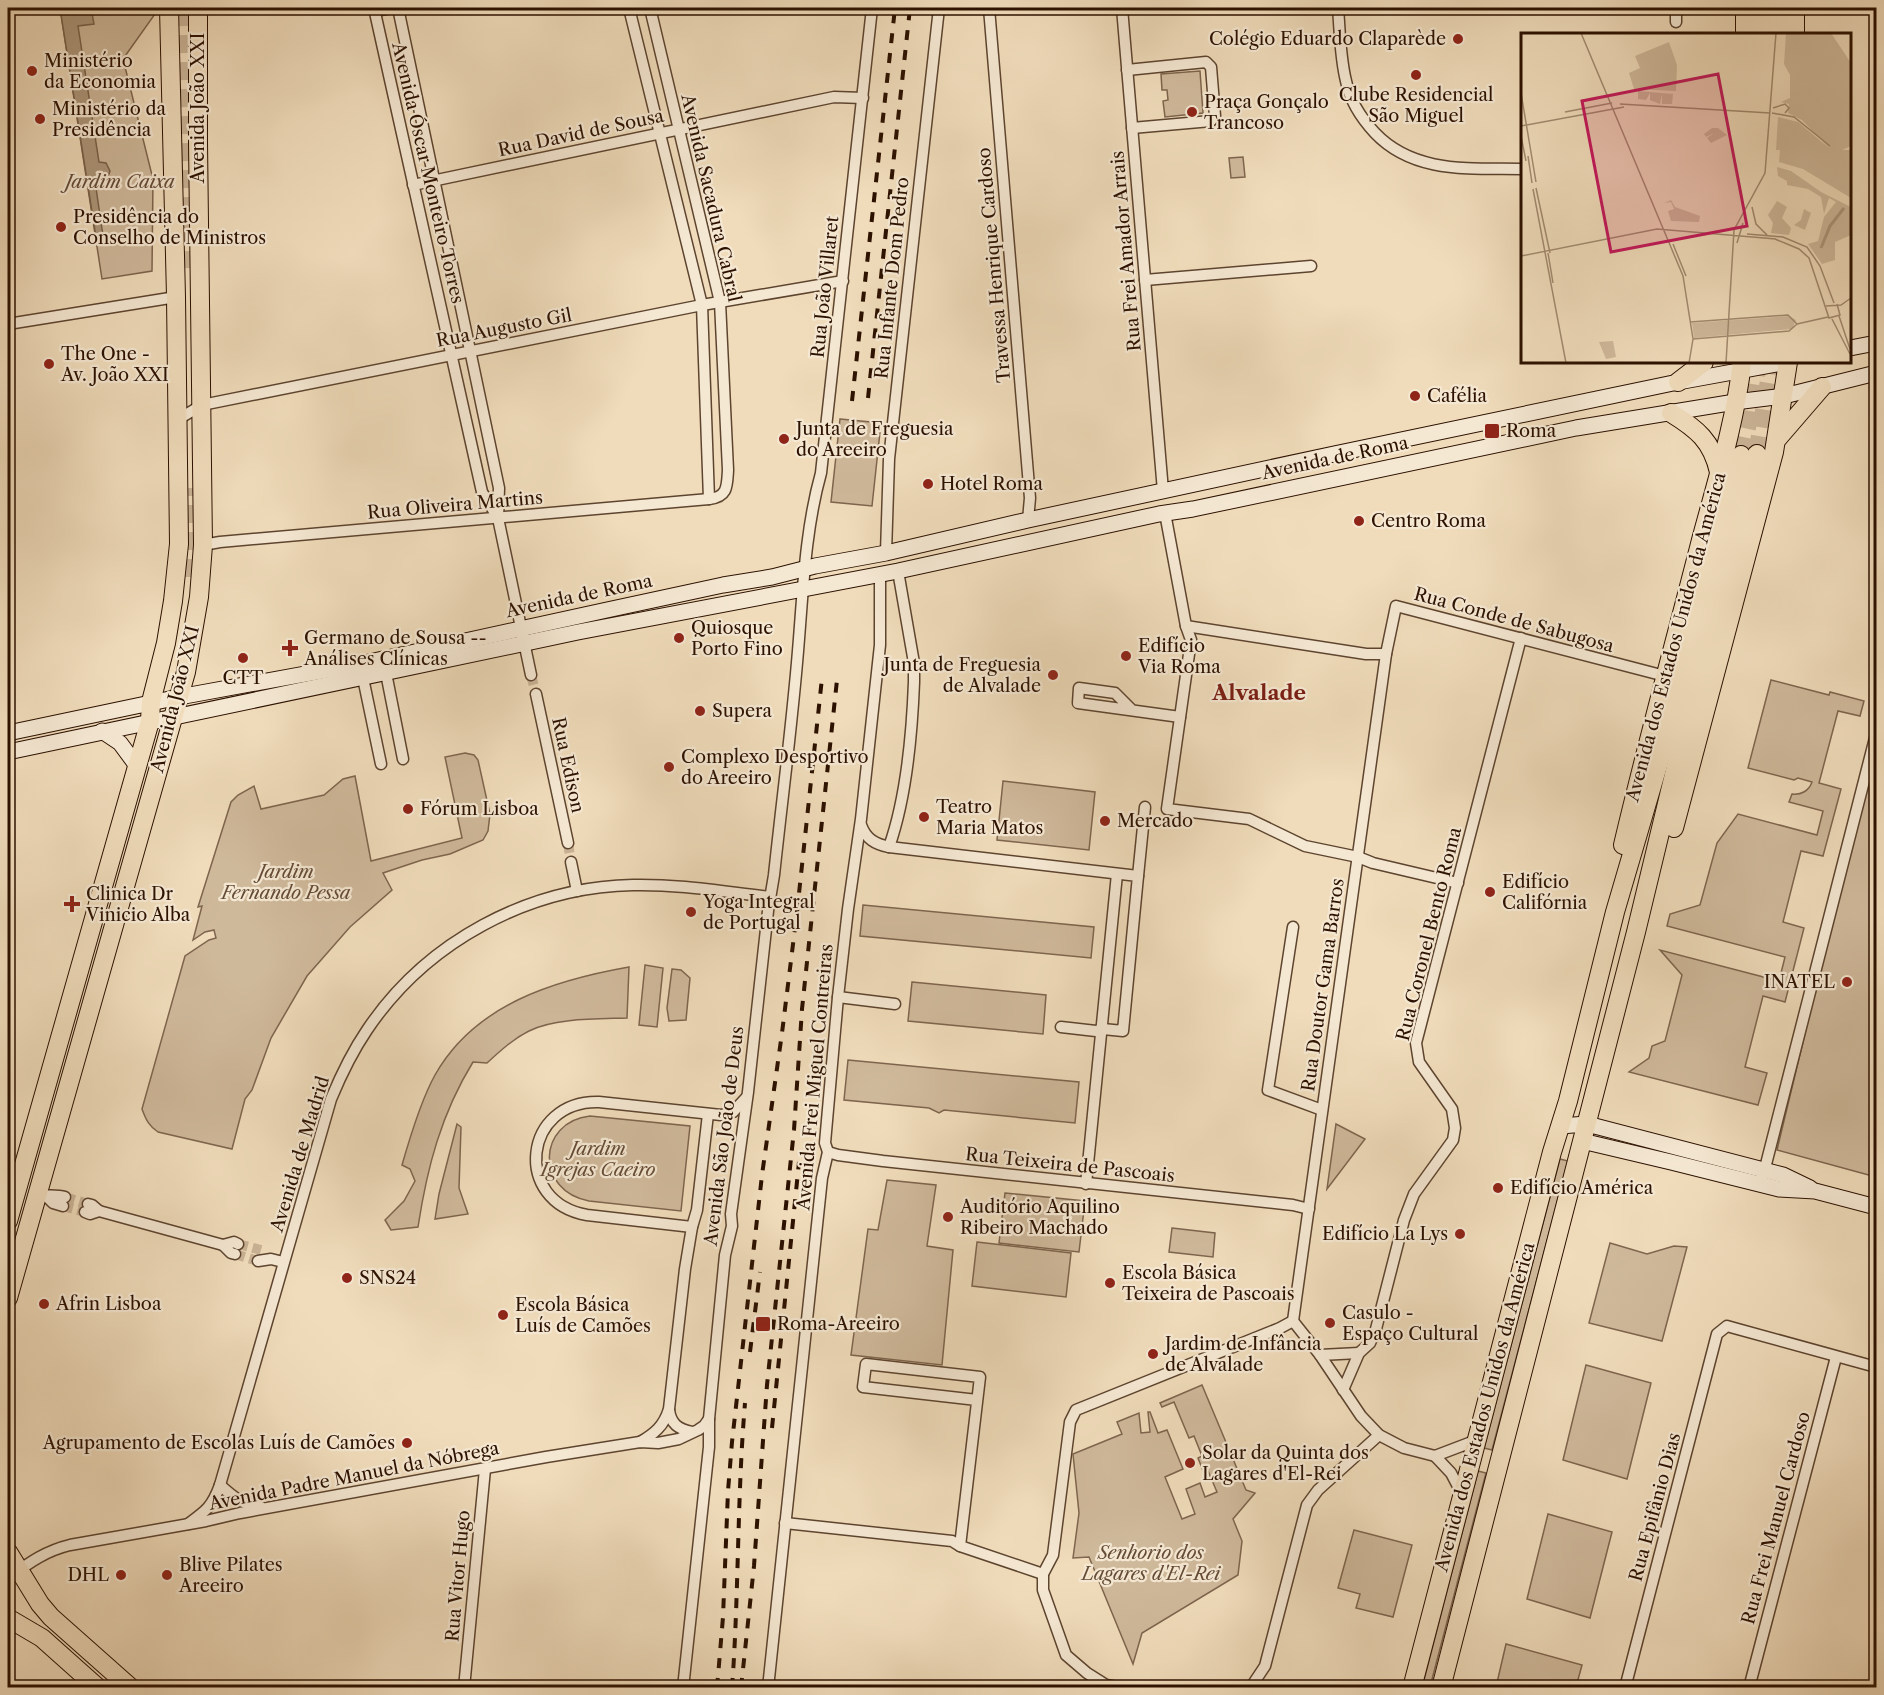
<svg xmlns="http://www.w3.org/2000/svg" width="1884" height="1695" viewBox="0 0 1884 1695" font-family="'Libre Caslon Text',serif">
<rect width="100%" height="100%" fill="#f0dcbb"/>
<filter id="stains"><feTurbulence type="fractalNoise" baseFrequency=".00333" numOctaves="4"/><feColorMatrix values="0 0 0 0 .2 0 0 0 0 .09 0 0 0 0 .02 0 0 0 .5 -.17"/></filter>
<radialGradient id="worn" r=".72"><stop offset=".6" stop-color="#630" stop-opacity="0"/><stop offset="1" stop-color="#630" stop-opacity=".3"/></radialGradient>
<g fill="#cfb99b" stroke="#7e654e" stroke-width="1.5">
<polygon points="60,8 157,8 155,14 123,59 153,179 152,271 102,279"/>
<polygon points="1200,71 1203,113 1165,117 1163,101 1168,100 1167,90 1162,90 1161,74"/>
<polygon points="1243,157 1245,177 1231,178 1229,158"/>
<polygon points="840,419 881,423 872,506 831,502"/>
<path d="M1771,680L1829,695L1830,692L1864,701L1860,716L1838,711L1819,783L1841,789L1823,856L1801,851L1783,922L1804,928L1785,1002L1763,996L1745,1067L1767,1073L1758,1105L1629,1072L1649,1058L1652,1046L1665,1041L1682,975L1660,950L1779,981L1785,957L1667,926L1670,914L1700,905L1717,843L1738,814L1817,835L1823,811L1789,802L1792,794C1801,795 1809,791 1812,782L1798,778L1794,780L1748,768Z"/>
<polygon points="1876,749 1876,1177 1777,1150 1858,813"/>
<path d="M465,753L474,755L478,760L490,814L488,831L483,840L450,854L422,860L383,873L392,890L350,927L307,976L271,1038L252,1090L245,1099L232,1149L158,1132C149,1126 146,1120 142,1109L185,956L209,940L216,938L214,930L205,932L193,940L202,906L198,907L231,802L238,795L254,786L261,809L324,795L343,779L355,776L371,861L462,838L445,757Z"/>
<polygon points="1003,781 1095,792 1089,850 997,840"/>
<polygon points="863,905 1094,927 1091,958 860,936"/>
<polygon points="645,965 663,968 657,1027 639,1025"/>
<path d="M629,967L627,1018C598,1019 554,1018 529,1031C513,1039 500,1051 487,1063L473,1062C441,1114 427,1168 418,1227L391,1230L385,1220L404,1201L415,1181L410,1169L402,1165C410,1137 421,1100 435,1075C475,1004 555,980 629,967Z"/>
<polygon points="672,969 681,970 690,978 686,1020 669,1021 667,1008"/>
<polygon points="912,982 1046,995 1043,1034 908,1021"/>
<polygon points="848,1060 1079,1082 1075,1123 944,1110 939,1113 929,1108 844,1100"/>
<path d="M590,1116L690,1126L681,1211L589,1201C535,1191 537,1122 590,1116Z"/>
<polygon points="457,1124 461,1127 459,1188 468,1214 435,1219 439,1194"/>
<polygon points="1336,1124 1365,1139 1327,1189"/>
<polygon points="1560,1159 1568,1161 1492,1450 1484,1448"/>
<polygon points="887,1180 936,1185 927,1246 953,1250 942,1365 851,1355 868,1229 878,1230"/>
<polygon points="1005,1193 1085,1201 1079,1252 999,1243"/>
<polygon points="1172,1228 1215,1233 1213,1257 1169,1252"/>
<polygon points="977,1242 1071,1253 1066,1297 972,1286"/>
<polygon points="1610,1243 1647,1254 1674,1246 1687,1247 1662,1341 1589,1323"/>
<polygon points="1586,1365 1651,1383 1627,1479 1563,1460"/>
<polygon points="1202,1385 1246,1490 1255,1493 1233,1519 1242,1541 1238,1575 1142,1633 1133,1664 1089,1557 1073,1558 1079,1513 1073,1454 1122,1434 1117,1422 1139,1413 1141,1433 1150,1432 1148,1412 1150,1412 1158,1433 1167,1430 1183,1469 1165,1477 1182,1519 1195,1514 1186,1489 1200,1483 1205,1497 1217,1492 1208,1471 1204,1473 1198,1458 1202,1456 1194,1436 1189,1438 1174,1402 1162,1407 1160,1403"/>
<polygon points="1478,1471 1486,1473 1430,1687 1422,1688"/>
<polygon points="1548,1514 1612,1532 1590,1618 1527,1599"/>
<polygon points="1354,1530 1412,1545 1393,1617 1356,1608 1360,1594 1338,1588"/>
<polygon points="1506,1644 1582,1665 1576,1687 1496,1687"/>
</g>
<polygon fill="#ad977b" stroke="#79614a" stroke-width="1.5" points="60,8 93,8 91,8 94,24 78,26 99,162 106,163 110,171 108,177 102,180 103,187 96,188 103,236 96,237"/>
<g fill="none" stroke-linecap="round" stroke-linejoin="round">
<g stroke="#c9b396" stroke-width="10" stroke-dasharray="10 5" stroke-linecap="butt">
<polyline points="531,675 536,694"/>
<polyline points="568,843 571,862"/>
<polyline points="65,1197 88,1204"/>
<polyline points="63,1206 85,1212"/>
<polyline points="238,1244 261,1250"/>
<polyline points="235,1254 258,1261"/>
</g>
<g stroke="#c9b396" stroke-width="18" stroke-dasharray="18 9" stroke-linecap="butt">
<polyline points="185,8 191,268"/>
<polyline points="1757,454 1772,362"/>
<polyline points="1741,455 1750,414 1758,362"/>
<polyline points="193,577 194,488"/>
</g>
<g stroke="#5d442f" stroke-width="13">
<g id="street">
<polyline points="374,8 482,492 498,518 531,675"/>
<polyline points="398,8 499,488 498,518"/>
<polyline points="629,8 702,305 709,499"/>
<polyline points="989,8 1030,498 1028,520"/>
<polyline points="1122,8 1163,491"/>
<path d="M1338,8C1340,32 1340,57 1346,81C1350,101 1361,118 1375,133C1414,174 1470,168 1522,169"/>
<polyline points="375,11 391,8"/>
<polyline points="1676,22 1676,8"/>
<polyline points="1127,70 1206,62 1211,67 1215,116 1211,121 1132,128"/>
<polyline points="413,185 834,97 863,98"/>
<polyline points="1145,280 1311,266"/>
<polyline points="8,324 176,297"/>
<polyline points="177,420 202,405 702,305 843,281"/>
<polyline points="1165,513 1186,626 1191,640 1167,809 1249,819 1305,846 1358,857 1373,863 1458,883"/>
<path d="M203,545L220,542L709,499C728,497 727,486 728,470L720,302L650,8"/>
<polyline points="886,553 889,459 939,8"/>
<polyline points="1186,626 1366,654 1386,654 1396,606 1665,676"/>
<polyline points="386,673 403,759"/>
<polyline points="363,678 381,764"/>
<polyline points="536,694 568,843"/>
<polyline points="1132,710 1115,693 1079,688 1078,703 1180,717"/>
<path d="M861,825C866,839 875,844 889,847L1138,876L1123,1031L1103,1029L1096,1031L1061,1027"/>
<path d="M889,847C907,796 912,735 914,682V663L898,571"/>
<polyline points="571,862 577,891"/>
<polyline points="1138,876 1145,807"/>
<polyline points="1293,927 1268,1090 1322,1110"/>
<polyline points="838,997 895,1004"/>
<polyline points="828,1152 838,1155 883,1161 1293,1205 1309,1209"/>
<polyline points="1763,1176 1876,734"/>
<polyline points="1086,1184 1117,874"/>
<path d="M37,1194C47,1197 55,1194 65,1197"/>
<polyline points="46,1196 53,1203 63,1206"/>
<polyline points="88,1204 92,1205 99,1211"/>
<polyline points="85,1212 90,1214 99,1211 223,1245 234,1242 238,1244"/>
<path d="M692,1227L587,1215C512,1202 523,1100 599,1102L721,1115L733,1112L746,1098"/>
<polyline points="223,1245 231,1253 235,1254"/>
<polyline points="258,1261 271,1259 283,1262"/>
<polyline points="1293,1321 1386,654"/>
<polyline points="1293,1321 1320,1355 1361,1416 1379,1435 1404,1448 1435,1456 1477,1440"/>
<polyline points="1320,1355 1359,1353"/>
<polyline points="1343,1390 1359,1353 1370,1343 1376,1329 1404,1220 1414,1194 1453,1140 1455,1128 1452,1109 1419,1062 1416,1043 1521,638"/>
<path d="M669,1410C671,1424 678,1429 692,1432"/>
<path d="M640,1442C654,1434 664,1426 669,1409L685,1269L692,1227L697,1210L708,1114"/>
<polyline points="1435,1456 1451,1473 1462,1494"/>
<path d="M220,1485C233,1497 243,1505 261,1507"/>
<polyline points="785,1523 952,1541 960,1546 1043,1574"/>
<path d="M188,1524C206,1511 212,1507 220,1485L331,1099C341,1075 352,1052 367,1030C426,942 528,887 633,885C679,884 725,892 770,897"/>
<polyline points="960,1546 980,1377 866,1364 863,1387 977,1400"/>
<path d="M8,1578C29,1563 45,1551 70,1545L206,1521L240,1513L546,1457L640,1442L658,1443L679,1439L698,1430L704,1426L709,1419"/>
<polyline points="464,1688 485,1469"/>
<path d="M683,1688L709,1447V1419L725,1255L732,1226L731,1214L748,1092L768,911L774,875C782,800 792,725 798,651C803,592 805,530 821,473L872,8"/>
<polyline points="768,1688 822,1178 828,1152 825,1143 838,997 848,909 861,819 880,645 880,574"/>
<polyline points="1122,1688 1106,1685 1087,1673 1066,1655 1043,1590 1043,1574 1053,1555 1070,1422 1076,1410 1280,1328 1293,1321"/>
<polyline points="1249,1688 1253,1684 1265,1666 1307,1505 1318,1490 1379,1435"/>
<polyline points="1625,1688 1717,1334 1727,1326 1734,1328 1876,1367"/>
<polyline points="1749,1688 1836,1357"/>
<polyline points="1875,1688 1876,1682"/>
</g>
</g>
<g stroke="#2c1100" stroke-width="17">
<g id="secondary">
<polyline points="1850,348 1876,343"/>
<polyline points="102,731 120,743 137,766"/>
<polyline points="8,733 179,697 360,664 607,610 723,585 772,577 815,566 886,553 1028,520 1334,454 1678,382 1788,362"/>
<polyline points="8,752 578,632 898,571 1159,514 1193,509 1576,428 1735,402 1784,396 1876,373"/>
<polyline points="1560,1126 1587,1124 1783,1175 1810,1188"/>
<polyline points="1582,1141 1671,1162 1779,1189 1815,1191 1876,1207"/>
</g>
</g>
<g stroke="#2c1100" stroke-width="20">
<g id="primary">
<polyline points="1745,8 1745,34"/>
<polyline points="1763,34 1763,8"/>
<polyline points="1778,34 1778,8"/>
<polyline points="1795,34 1795,8"/>
<polyline points="1678,382 1704,362"/>
<path d="M1671,413C1697,429 1712,441 1719,472"/>
<polyline points="1778,438 1822,387"/>
<polyline points="1674,828 1774,452 1788,362"/>
<path d="M1623,845C1647,743 1675,642 1701,540C1716,484 1736,419 1742,362"/>
<polyline points="8,1221 150,721 151,702 166,643 173,601 179,544 176,297 169,8"/>
<polyline points="8,1298 186,672 199,597 203,545 198,142 198,8"/>
<polyline points="8,1552 40,1604 51,1617 131,1688"/>
<polyline points="8,1618 42,1638 98,1688"/>
<polyline points="1412,1688 1552,1152 1568,1101 1615,912 1671,721 1741,455"/>
<polyline points="1441,1688 1636,932 1691,704 1757,454"/>
</g>
</g>
<use href="#street" stroke="#f5e8d3" stroke-width="10"/>
<use href="#secondary" stroke="#f5e8d3" stroke-width="15"/>
<use href="#primary" stroke="#f0dcbb" stroke-width="18"/>
<g stroke="#2c1100" stroke-width="4" stroke-dasharray="10 10" stroke-linecap="butt">
<polyline points="868,398 910,8"/>
<polyline points="852,401 895,8"/>
<polyline points="750,1352 760,1272"/>
<polyline points="772,1428 799,1162"/>
<polyline points="717,1688 723,1617 728,1491 732,1442 762,1175 782,1033 797,912 822,678"/>
<path d="M732,1688C739,1593 737,1498 745,1403"/>
<polyline points="741,1688 754,1566 767,1385 794,1130 802,1009 837,680"/>
</g>
</g>
<g fill="#8f2418" stroke="#f5e8d3" stroke-width="2">
<circle cx="1458" cy="39" r="6"/>
<circle cx="32" cy="71" r="6"/>
<circle cx="1416" cy="75" r="6"/>
<circle cx="1192" cy="112" r="6"/>
<circle cx="40" cy="119" r="6"/>
<circle cx="61" cy="227" r="6"/>
<circle cx="49" cy="364" r="6"/>
<circle cx="1415" cy="396" r="6"/>
<rect x="1484" y="423" width="16" height="16" rx="3"/>
<circle cx="784" cy="439" r="6"/>
<circle cx="928" cy="484" r="6"/>
<circle cx="1359" cy="521" r="6"/>
<circle cx="679" cy="638" r="6"/>
<path d="M287 639h6v6h6v6h-6v6h-6v-6h-6v-6h6z"/>
<circle cx="1126" cy="656" r="6"/>
<circle cx="243" cy="658" r="6"/>
<circle cx="1053" cy="675" r="6"/>
<circle cx="700" cy="711" r="6"/>
<circle cx="669" cy="767" r="6"/>
<circle cx="408" cy="809" r="6"/>
<circle cx="924" cy="817" r="6"/>
<circle cx="1105" cy="821" r="6"/>
<circle cx="1490" cy="892" r="6"/>
<path d="M69 895h6v6h6v6h-6v6h-6v-6h-6v-6h6z"/>
<circle cx="691" cy="912" r="6"/>
<circle cx="1847" cy="982" r="6"/>
<circle cx="1498" cy="1188" r="6"/>
<circle cx="948" cy="1217" r="6"/>
<circle cx="1460" cy="1234" r="6"/>
<circle cx="347" cy="1278" r="6"/>
<circle cx="1110" cy="1283" r="6"/>
<circle cx="44" cy="1304" r="6"/>
<circle cx="503" cy="1315" r="6"/>
<circle cx="1330" cy="1323" r="6"/>
<rect x="755" y="1316" width="16" height="16" rx="3"/>
<circle cx="1153" cy="1354" r="6"/>
<circle cx="407" cy="1443" r="6"/>
<circle cx="1190" cy="1463" r="6"/>
<circle cx="121" cy="1575" r="6"/>
<circle cx="167" cy="1575" r="6"/>
</g>
<g text-anchor="middle" stroke-width="4.5" stroke-linejoin="round" paint-order="stroke">
<g font-size="18" fill="#2c1100" stroke="#f5e8d3" text-anchor="start">
<text x="1446" y="45" text-anchor="end">Colégio Eduardo Claparède</text>
<text x="44" y="67">Ministério<tspan x="44" dy="21">da Economia</tspan></text>
<text x="1416" y="101" text-anchor="middle">Clube Residencial<tspan x="1416" dy="21">São Miguel</tspan></text>
<text x="1204" y="108">Praça Gonçalo<tspan x="1204" dy="21">Trancoso</tspan></text>
<text x="52" y="115">Ministério da<tspan x="52" dy="21">Presidência</tspan></text>
<text x="73" y="223">Presidência do<tspan x="73" dy="21">Conselho de Ministros</tspan></text>
<text x="61" y="360">The One -<tspan x="61" dy="21">Av. João XXI</tspan></text>
<text x="1427" y="402">Cafélia</text>
<text x="796" y="435">Junta de Freguesia<tspan x="796" dy="21">do Areeiro</tspan></text>
<text x="1506" y="437">Roma</text>
<text x="940" y="490">Hotel Roma</text>
<text x="1371" y="527">Centro Roma</text>
<text x="691" y="634">Quiosque<tspan x="691" dy="21">Porto Fino</tspan></text>
<text x="304" y="644">Germano de Sousa --<tspan x="304" dy="21">Análises Clínicas</tspan></text>
<text x="1138" y="652">Edifício<tspan x="1138" dy="21">Via Roma</tspan></text>
<text x="1041" y="671" text-anchor="end">Junta de Freguesia<tspan x="1041" dy="21">de Alvalade</tspan></text>
<text x="243" y="684" text-anchor="middle">CTT</text>
<text x="712" y="717">Supera</text>
<text x="681" y="763">Complexo Desportivo<tspan x="681" dy="21">do Areeiro</tspan></text>
<text x="936" y="813">Teatro<tspan x="936" dy="21">Maria Matos</tspan></text>
<text x="420" y="815">Fórum Lisboa</text>
<text x="1117" y="827">Mercado</text>
<text x="1502" y="888">Edifício<tspan x="1502" dy="21">Califórnia</tspan></text>
<text x="86" y="900">Clinica Dr<tspan x="86" dy="21">Vinicio Alba</tspan></text>
<text x="703" y="908">Yoga Integral<tspan x="703" dy="21">de Portugal</tspan></text>
<text x="1835" y="988" text-anchor="end">INATEL</text>
<text x="1510" y="1194">Edifício América</text>
<text x="960" y="1213">Auditório Aquilino<tspan x="960" dy="21">Ribeiro Machado</tspan></text>
<text x="1448" y="1240" text-anchor="end">Edifício La Lys</text>
<text x="1122" y="1279">Escola Básica<tspan x="1122" dy="21">Teixeira de Pascoais</tspan></text>
<text x="359" y="1284">SNS24</text>
<text x="56" y="1310">Afrin Lisboa</text>
<text x="515" y="1311">Escola Básica<tspan x="515" dy="21">Luís de Camões</tspan></text>
<text x="1342" y="1319">Casulo -<tspan x="1342" dy="21">Espaço Cultural</tspan></text>
<text x="777" y="1330">Roma-Areeiro</text>
<text x="1165" y="1350">Jardim de Infância<tspan x="1165" dy="21">de Alvalade</tspan></text>
<text x="395" y="1449" text-anchor="end">Agrupamento de Escolas Luís de Camões</text>
<text x="1202" y="1459">Solar da Quinta dos<tspan x="1202" dy="21">Lagares d'El-Rei</tspan></text>
<text x="179" y="1571">Blive Pilates<tspan x="179" dy="21">Areeiro</tspan></text>
<text x="109" y="1581" text-anchor="end">DHL</text>
</g>
<g font-size="18" fill="#2c1100" stroke="#f5e8d3">
<text transform="translate(198 108) rotate(-90)" y="6">Avenida João XXI</text>
<text transform="translate(581 133) rotate(-12)" y="6">Rua David de Sousa</text>
<text transform="translate(428 173) rotate(77)" y="6">Avenida Óscar Monteiro Torres</text>
<text transform="translate(711 198) rotate(77)" y="6">Avenida Sacadura Cabral</text>
<text transform="translate(1126 251) rotate(-95)" y="6">Rua Frei Amador Arrais</text>
<text transform="translate(994 265) rotate(-95)" y="6">Travessa Henrique Cardoso</text>
<text transform="translate(892 278) rotate(-84)" y="6">Rua Infante Dom Pedro</text>
<text transform="translate(825 287) rotate(-84)" y="6">Rua João Villaret</text>
<text transform="translate(504 328) rotate(-11)" y="6">Rua Augusto Gil</text>
<text transform="translate(1335 458) rotate(-12)" y="6">Avenida de Roma</text>
<text transform="translate(455 505) rotate(-5)" y="6">Rua Oliveira Martins</text>
<text transform="translate(579 596) rotate(-12)" y="6">Avenida de Roma</text>
<text transform="translate(1514 620) rotate(15)" y="6">Rua Conde de Sabugosa</text>
<text transform="translate(1676 637) rotate(-75)" y="6">Avenida dos Estados Unidos da América</text>
<text transform="translate(175 699) rotate(-76)" y="6">Avenida João XXI</text>
<text transform="translate(568 765) rotate(78)" y="6">Rua Edison</text>
<text transform="translate(1429 934) rotate(-76)" y="6">Rua Coronel Bento Roma</text>
<text transform="translate(1323 985) rotate(-82)" y="6">Rua Doutor Gama Barros</text>
<text transform="translate(815 1077) rotate(-85)" y="6">Avenida Frei Miguel Contreiras</text>
<text transform="translate(724 1136) rotate(-83)" y="6">Avenida São João de Deus</text>
<text transform="translate(300 1154) rotate(-73)" y="6">Avenida de Madrid</text>
<text transform="translate(1070 1165) rotate(6)" y="6">Rua Teixeira de Pascoais</text>
<text transform="translate(1485 1407) rotate(-75)" y="6">Avenida dos Estados Unidos da América</text>
<text transform="translate(354 1476) rotate(-11)" y="6">Avenida Padre Manuel da Nóbrega</text>
<text transform="translate(1655 1507) rotate(-75)" y="6">Rua Epifânio Dias</text>
<text transform="translate(1776 1518) rotate(-75)" y="6">Rua Frei Manuel Cardoso</text>
<text transform="translate(458 1576) rotate(-85)" y="6">Rua Vitor Hugo</text>
</g>
<g font-size="18" font-style="italic" fill="#654c36" stroke="#f5e8d3">
<text x="120" y="188">Jardim Caixa</text>
<text x="286" y="878">Jardim<tspan x="286" dy="21">Fernando Pessa</tspan></text>
<text x="598" y="1155">Jardim<tspan x="598" dy="21">Igrejas Caeiro</tspan></text>
<text x="1151" y="1559">Senhorio dos<tspan x="1151" dy="21">Lagares d'El-Rei</tspan></text>
</g>
<g font-size="21" font-weight="bold" fill="#7a1f14" stroke="#f5e8d3">
<text x="1259" y="700">Alvalade</text>
</g>
</g>
<g transform="translate(1521 33)">
<rect width="330" height="330" fill="#f0dcbb"/>
<path d="M265,0H310L330,30V113L321,117H330V165L282,136L258,129L259,117H255L257,84L277,89L308,115L281,87L267,80L268,71L260,69L269,65V42L263,31ZM148,9L156,32L155,58L113,56L108,40L119,35L114,23ZM117,58L152,61L151,71H141V61L139,71L129,67V60L125,67L117,66ZM191,95H197L206,102L190,110L186,105L193,100L185,104L183,101ZM256,134L270,138L300,159L330,174V202L314,209V227L301,231L287,211L297,208L303,184L315,169L308,165L303,181L300,164L287,156L266,152V148L257,143ZM150,167L154,174L179,183L178,189L150,188L147,178L153,176L150,169L143,170ZM256,168L266,174L261,185L270,195L268,202L250,200L252,190L247,182ZM283,176L290,180L284,197L273,192L280,187ZM268,283L275,287L271,296L173,305L171,290ZM92,308L95,324L85,326L78,309Z" fill="#cfb99b"/>
<path fill="none" stroke="#ad977b" stroke-width="3" d="M300,215L309,193L323,175"/>
<path fill="none" stroke="#a28b70" stroke-width="1.5" d="M60,0L162,243L172,306L168,330M0,60L15,149M99,71L249,80M252,75L264,71L268,75L264,80M44,79L91,70M251,80L273,84L309,113M0,93L103,74M0,103L5,128M7,123L11,150M15,155L29,220M12,156L45,330M231,174L235,191L246,202M226,201L262,204L286,214L299,233L313,270M254,206L278,216L288,225L308,285L319,282L316,271M216,210L222,190M152,211L165,243M27,220L32,250M0,223L136,196L255,206M305,273L320,272L330,265M318,283L329,316M311,286L329,321M169,289L267,282L276,291M276,291L307,284M172,306L268,298L276,291M205,330L213,197L244,140L255,0"/>
<path fill="#c2185b" fill-opacity="0.15" stroke="#c2185b" stroke-width="3" d="M197,41L226,193L90,219L61,68Z"/>
<rect width="330" height="330" fill="none" stroke="#2c1100" stroke-width="3"/>
</g>
<rect width="1884" height="1695" fill="none" stroke="#f0dcbb" stroke-width="30"/>
<rect x="9" y="9" width="1866" height="1677" fill="none" stroke="#2c1100" stroke-width="3"/>
<rect x="15" y="15" width="1854" height="1665" fill="none" stroke="#2c1100" stroke-width="1.5"/>
<rect width="100%" height="100%" filter="url(#stains)"/>
<rect width="100%" height="100%" fill="url(#worn)"/>
</svg>
